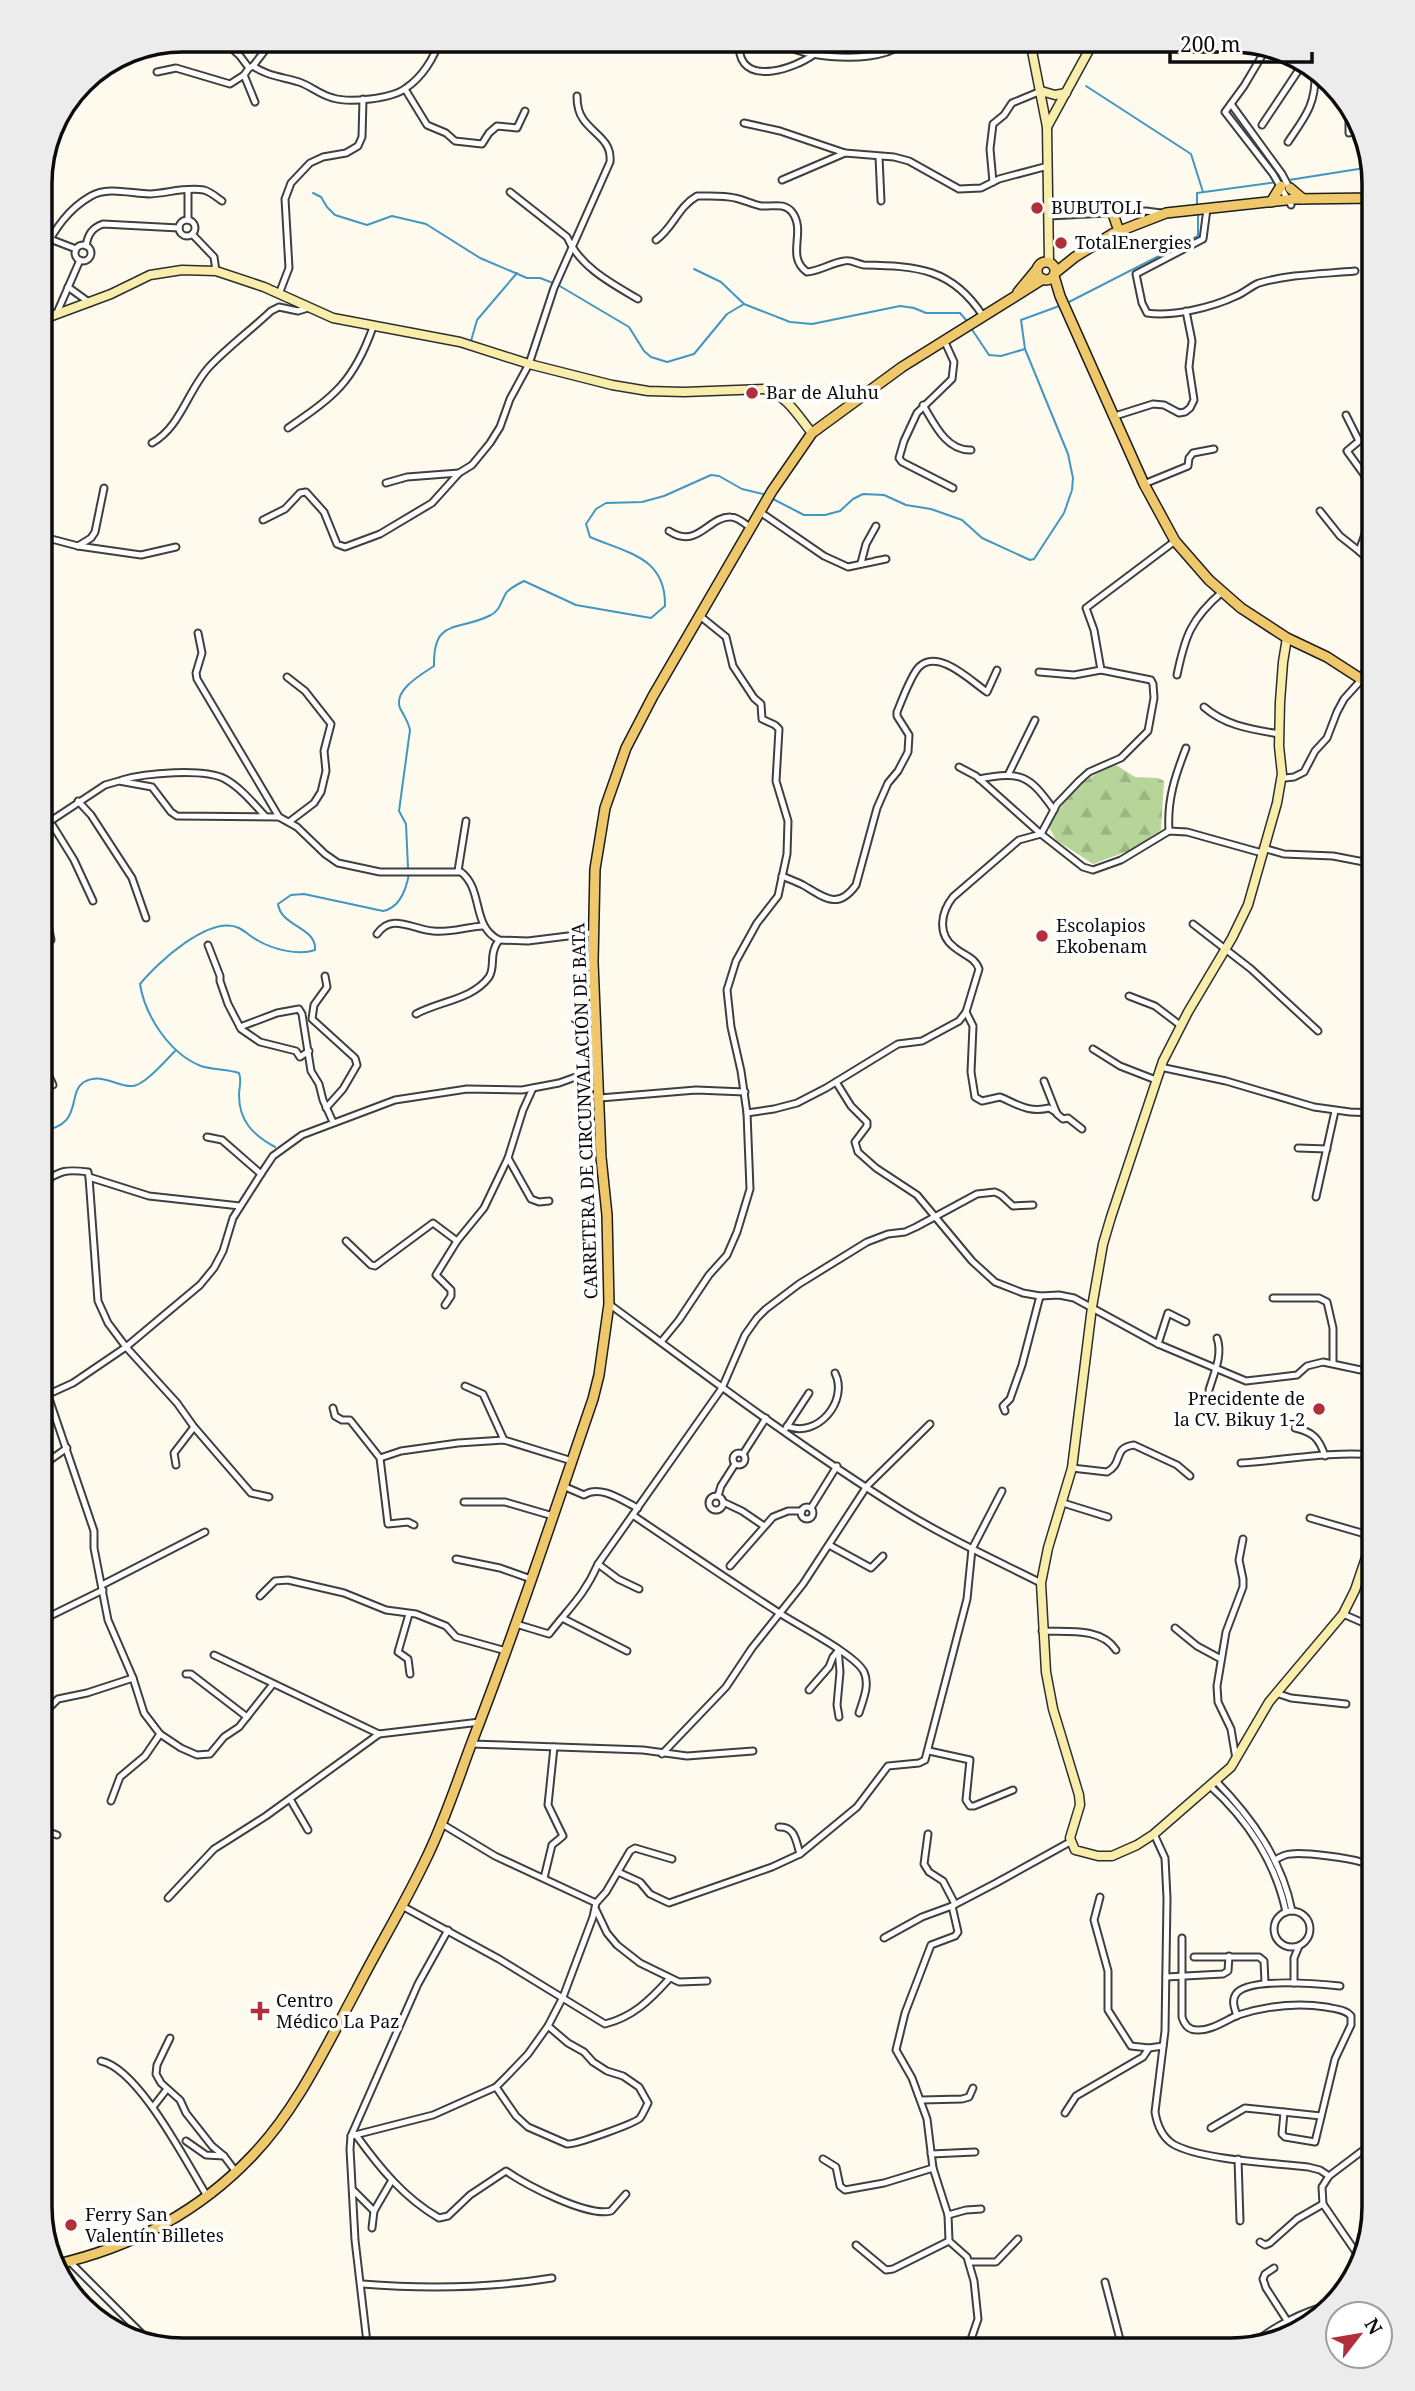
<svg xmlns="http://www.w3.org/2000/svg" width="1415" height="2391" viewBox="0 0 1415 2391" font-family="'Noto Serif',serif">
<defs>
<pattern id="forest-firs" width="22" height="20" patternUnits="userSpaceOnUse" patternTransform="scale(1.75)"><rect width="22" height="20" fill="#b7d599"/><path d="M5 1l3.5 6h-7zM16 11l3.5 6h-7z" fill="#9cb683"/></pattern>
</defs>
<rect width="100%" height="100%" fill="#fefaed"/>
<path fill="url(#forest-firs)" d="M1116,765L1135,777L1158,778L1164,781L1161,830L1131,850L1093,864L1056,840L1049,827C1065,797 1083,777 1116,765Z"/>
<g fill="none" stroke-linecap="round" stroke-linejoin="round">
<g stroke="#4196c3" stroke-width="2">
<polyline points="1086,86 1191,154 1203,192"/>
<polyline points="1289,180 1371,167"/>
<polyline points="313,193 321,197 327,207 335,215 367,225 392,216 426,224 480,258 527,278 540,278 553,283"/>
<polyline points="1197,205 1197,193 1284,181"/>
<polyline points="694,269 721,282 744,304"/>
<polyline points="558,285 629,327 644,351 651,357 667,362 694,354 727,314 744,304 790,322 812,324 900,306 914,308 926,313 960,313 967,321"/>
<polyline points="1067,303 1198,236 1198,214"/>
<polyline points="971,328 989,355 1001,356 1025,349 1021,320 1062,305"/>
<polyline points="471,341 477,320 517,273"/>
<polyline points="771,498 804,515 825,515 840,511 853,499 863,494 884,495 906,505 931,509 962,520 982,538 1030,560 1034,559 1064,513 1072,490 1073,478 1068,454 1025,349"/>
<path d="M408,868L406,824L399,811L410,730C408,721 404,716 400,708C393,690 422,674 434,666C433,617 458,632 491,615C500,610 501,602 506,593C510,588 518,584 524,581L576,605L651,618L665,606C666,557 627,553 590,537L586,524L596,509L606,503L642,502L664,496L711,475L719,476L742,489L767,495"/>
<path d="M40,1131C85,1126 66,1093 84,1082C102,1072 117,1087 132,1086C144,1086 166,1060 175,1051"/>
<path d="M275,1147C253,1135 239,1121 239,1095C239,1087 242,1081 239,1073C227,1069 213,1070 201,1066C170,1054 145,1016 140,984C157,963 210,914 239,928C245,931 251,937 257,940C272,949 298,956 315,950C317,927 281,927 278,904L291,895L304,894L383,911C400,908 406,890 409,874"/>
</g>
<g stroke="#3f3f3f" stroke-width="9">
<g id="street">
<polyline points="222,40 240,56 249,68"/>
<path d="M778,40C801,59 859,61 887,52C895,49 904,45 912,40"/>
<polyline points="1266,49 1244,86 1225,112 1273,174 1291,205"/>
<polyline points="1278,53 1308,72 1319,74"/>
<path d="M740,54C747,85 795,68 813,55"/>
<path d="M253,66C267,76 283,77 299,82C311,86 320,95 333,98C349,103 392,99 406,88C421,78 435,58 439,40"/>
<polyline points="157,72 176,68 230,84 244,75 249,68 253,66 273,40"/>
<polyline points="244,75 255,102"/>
<polyline points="405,89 427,125 446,133 455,141 482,144 489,133 497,126 517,128 525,111"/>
<polyline points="1231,104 1282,174 1291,191"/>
<polyline points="1349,107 1349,133"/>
<polyline points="744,123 780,131 845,153 894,157 909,161 959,189 981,188 999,179 1048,166"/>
<polyline points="1262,125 1300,68"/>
<path d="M1288,142C1304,118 1316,105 1315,74"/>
<polyline points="879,157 881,201"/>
<polyline points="782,180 845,153"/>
<polyline points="993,182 990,149 993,124 1004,115 1012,103 1041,91"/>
<path d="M510,192L567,237C580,267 611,283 638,299"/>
<path d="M1207,209L1203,239L1136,274L1142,303L1147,313C1173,317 1213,307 1236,296C1244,293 1251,286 1259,283C1290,274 1323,274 1355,271"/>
<polyline points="1049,216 1146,211 1161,213"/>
<polyline points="188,220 188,190"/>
<circle cx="187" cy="228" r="8"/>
<polyline points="192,234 214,257 216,271"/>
<polyline points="50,239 76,249"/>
<path d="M656,240C673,228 678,207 697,196C709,196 723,195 735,198C744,200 752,204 761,206C772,207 784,202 792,212C807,232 785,256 807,272C820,271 831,263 844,261C851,259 857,264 864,265C917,266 952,268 983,316"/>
<circle cx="83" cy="253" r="8"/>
<path d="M86,246C88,234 92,228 103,224L179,228"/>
<path d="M43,252C55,229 68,209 91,196C108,186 132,194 150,194C168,193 185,187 204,190C211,192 216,197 222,201"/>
<polyline points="68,287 90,303"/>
<polyline points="279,294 289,268 285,199 291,183 310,163 323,157 346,153 358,146 362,137 363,99"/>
<polyline points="56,315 80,260"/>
<polyline points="944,340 954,362 952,379 917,413 904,441 899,458 902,462 953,488"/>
<path d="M923,405C934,423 946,451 971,450"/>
<polyline points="1346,415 1359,441 1347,451 1368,480 1375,496"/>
<polyline points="1115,416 1153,404 1164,405 1179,413 1185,412 1190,408 1194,400 1189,367 1192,341 1186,311"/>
<path d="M288,428C335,396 354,381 373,327"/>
<path d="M152,443C181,427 188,389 210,366C229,346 251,330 271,311L279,307L298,311L308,308"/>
<polyline points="386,483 407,477 459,473"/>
<polyline points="1144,484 1188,466 1189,458 1193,453 1214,449"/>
<polyline points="1320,511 1340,536 1359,551"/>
<polyline points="760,512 824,556 848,567 886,559 875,561"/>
<path d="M263,520L285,509L300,493L306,492L324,512L337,544L345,547L380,534L432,503L459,473L472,465L490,443L500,427L510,399L529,364L554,288L610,162C612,140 594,135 583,119C578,112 577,104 577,96"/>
<path d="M669,531C698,550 708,516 731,517C738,517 745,524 751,528"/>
<polyline points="40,536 78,546 141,555 176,547"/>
<polyline points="78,546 91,538 95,532 104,488"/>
<polyline points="861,563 866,544 876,526"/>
<polyline points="1375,565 1359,551 1375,506"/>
<polyline points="198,633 202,653 196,673 197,679 279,817"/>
<polyline points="1101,670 1094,630 1086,608 1175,541"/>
<path d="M1177,675C1185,636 1191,619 1222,592"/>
<polyline points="287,677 305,691 331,724 324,751 326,771 321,792 314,803 289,822"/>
<path d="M1204,707C1226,726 1251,729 1279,734"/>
<polyline points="959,767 976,776 1041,834 1057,804 1079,781 1089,772 1121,758 1148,731 1154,698 1153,684 1151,680 1101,670 1074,675 1039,672"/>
<polyline points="1282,774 1285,778 1294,777 1304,772 1315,751 1327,738 1337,712 1344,699 1362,679"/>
<polyline points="1008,775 1035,720"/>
<path d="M979,779C1022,771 1029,775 1054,810"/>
<path d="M122,780C145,773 204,768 225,779C241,788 253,803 265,816"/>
<polyline points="78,801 91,815 132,878 146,918"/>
<polyline points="45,824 53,826 74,860 93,901"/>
<path d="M40,828L105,785L119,781L152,787L171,812L177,816L279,817L297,827L325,854L338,863L380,872H461C484,890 471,926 499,940L528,941L592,933"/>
<path d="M1169,831C1167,800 1175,776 1186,748"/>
<polyline points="1263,848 1284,854 1333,856 1364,862"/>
<polyline points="458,871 466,821"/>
<path d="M782,876C789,879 797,882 803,885C825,898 838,910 856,885L877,808L888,783L898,771L908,752L909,735L897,716V712C902,700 911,675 919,667C938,648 971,681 987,692L997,670"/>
<polyline points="40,885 51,940"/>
<polyline points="1193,924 1251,969 1318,1031"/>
<path d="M377,934C392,912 413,930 433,931C450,933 466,927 483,926"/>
<polyline points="208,945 220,976 220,981 228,1004 241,1029 260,1042 296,1051 300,1057 309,1051"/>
<polyline points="325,976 327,987 314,1005 312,1019 355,1058 357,1065 343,1089 326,1108"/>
<polyline points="1129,996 1155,1006 1180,1025"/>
<path d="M966,1012L973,1026L971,1072L975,1097L982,1101L1000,1097C1017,1104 1028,1113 1049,1108L1057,1113"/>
<path d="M416,1014C439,1001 472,1000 489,977C496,966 488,955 499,940"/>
<polyline points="240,1027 277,1013 299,1009 302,1014 311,1071 319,1084 323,1100 333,1122"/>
<polyline points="1093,1049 1120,1066 1156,1080"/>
<polyline points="40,1056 53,1085"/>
<polyline points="1160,1067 1226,1081 1314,1107 1350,1112 1375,1113"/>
<polyline points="1044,1081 1057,1114 1063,1119 1068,1118 1082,1129"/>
<polyline points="836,1082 851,1106 867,1122 867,1126 855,1142 858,1152 876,1168 917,1195 972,1261 995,1282 1023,1293 1040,1296 1059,1295 1074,1298 1158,1344 1246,1381 1297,1375 1307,1366 1323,1362 1375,1373"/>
<polyline points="600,1098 696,1090 745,1092"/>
<path d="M747,1113L774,1109L797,1103L826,1088L898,1044L922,1041L959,1021L966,1012L979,969C975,957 963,955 954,947C937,934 941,912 953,897L1019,840L1041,834L1083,867L1093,870L1121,860L1169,831L1187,832L1262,853"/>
<polyline points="207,1137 222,1140 261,1174"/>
<polyline points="1298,1148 1327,1149"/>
<polyline points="508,1158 531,1199 539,1202 549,1201"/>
<polyline points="89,1177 98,1301 108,1323 126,1347 177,1403 194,1427 251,1493 269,1497"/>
<path d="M40,1183C62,1171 63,1169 88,1172L89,1177L149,1196L240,1206"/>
<polyline points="1316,1197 1335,1111"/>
<polyline points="346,1241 371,1265 375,1266 433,1223 457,1241"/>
<polyline points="1273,1298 1319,1298 1327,1302 1333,1328 1333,1363"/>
<path d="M609,1304C704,1374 799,1446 900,1509C945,1537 993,1559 1041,1583"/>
<polyline points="445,1305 451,1296 451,1290 436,1275 457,1241 484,1208 508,1158 523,1110 533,1088"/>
<polyline points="661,1342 679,1320 709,1275 727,1255 737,1232 750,1189 747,1113 741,1071 731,1027 727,990 736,961 757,923 778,896 787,854 788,821 776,781 779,729 775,725 762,719 761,704 754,698 733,666 726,637 700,616"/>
<polyline points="1158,1344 1168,1313 1186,1322"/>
<polyline points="40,1372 94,1531 94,1548 108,1620 133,1678 144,1713 160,1734 181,1748 197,1755 210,1754 224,1737 239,1727 273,1684"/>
<polyline points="465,1386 483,1394 504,1440"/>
<path d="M1209,1390C1214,1373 1223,1355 1217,1338"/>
<polyline points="40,1398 73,1383 126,1347 200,1285 214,1268 223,1251 233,1218 261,1174 273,1156 302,1135 395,1100 467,1089 522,1090 559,1083 598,1069"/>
<polyline points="333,1408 335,1416 342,1420 350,1420 380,1458 388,1524 408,1522 414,1525"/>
<polyline points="1005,1411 1003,1406 1010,1399 1022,1365 1040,1296"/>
<path d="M787,1426C817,1439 849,1401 835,1373"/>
<polyline points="786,1428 809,1393"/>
<path d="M1295,1428C1313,1432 1319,1438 1325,1456"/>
<circle cx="739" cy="1459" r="6"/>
<polyline points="743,1454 766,1418"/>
<polyline points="380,1458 401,1451 458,1443 504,1440 572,1461"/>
<path d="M1241,1463C1285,1460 1331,1451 1375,1455"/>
<polyline points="176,1465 174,1453 194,1427"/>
<polyline points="40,1467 67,1448"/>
<path d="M1072,1468L1107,1472C1124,1463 1112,1448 1134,1445L1177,1465L1190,1476"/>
<path d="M563,1486L584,1495C600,1484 623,1501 638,1508"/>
<polyline points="718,1496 721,1486 735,1464"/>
<circle cx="716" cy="1503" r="7"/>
<polyline points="464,1502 505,1502 553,1516"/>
<polyline points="723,1502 742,1511 764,1526"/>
<polyline points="1063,1503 1108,1517"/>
<circle cx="807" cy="1513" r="6"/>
<polyline points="811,1508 837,1466"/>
<path d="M634,1516C683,1549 731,1582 781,1614C799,1626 856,1655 864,1672C870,1685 863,1700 859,1713"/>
<polyline points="1310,1518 1372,1536"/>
<polyline points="829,1545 871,1568 883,1556"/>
<polyline points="456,1559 500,1568 531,1579"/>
<polyline points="598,1564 618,1579 639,1589"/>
<polyline points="730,1566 773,1517 788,1511 802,1511"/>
<polyline points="102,1585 205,1532"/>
<polyline points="260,1596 275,1581 288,1580 344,1593 386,1610 416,1614 446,1626 456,1637 506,1651"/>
<polyline points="409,1614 398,1652 408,1659 410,1674"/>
<polyline points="1343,1614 1375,1628"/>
<polyline points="564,1619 627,1651"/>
<polyline points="40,1621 103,1590"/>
<path d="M516,1624L549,1634C569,1608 584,1596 598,1564L722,1388L745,1335L757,1318L766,1309L799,1284L867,1242L888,1234L905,1232L916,1227L977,1194L995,1192L1001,1195L1013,1206L1033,1205"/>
<polyline points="1175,1628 1197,1646 1221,1659"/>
<path d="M1042,1631C1067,1632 1101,1627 1116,1650"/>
<polyline points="838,1649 840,1672 837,1705 839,1717"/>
<polyline points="214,1655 379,1734 480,1722"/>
<polyline points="186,1674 191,1674 247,1717"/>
<polyline points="809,1690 829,1667 833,1657 838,1651"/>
<polyline points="1276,1693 1291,1698 1346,1704"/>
<polyline points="40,1717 58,1699 87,1693 133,1678"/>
<polyline points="471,1744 643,1750 687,1756 753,1751"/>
<polyline points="929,1751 970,1760 966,1800 970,1806 974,1806 1013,1790"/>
<polyline points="662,1754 726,1687 752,1648 803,1584 867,1486 930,1424"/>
<polyline points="1236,1759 1231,1729 1218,1702 1217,1686 1226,1632 1243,1587 1243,1579 1239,1560 1243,1539"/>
<path d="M1216,1781C1252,1818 1282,1860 1292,1911"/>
<path d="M1210,1786C1247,1819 1276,1863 1286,1912"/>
<polyline points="290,1799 308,1830"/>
<polyline points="111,1801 120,1777 145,1756 160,1734"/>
<polyline points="442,1824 495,1856 596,1903"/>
<path d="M779,1827C795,1826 796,1841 800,1854"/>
<polyline points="40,1829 57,1835"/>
<polyline points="928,1834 924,1864 929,1872 943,1881 955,1904"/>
<path d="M1154,1834L1165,1858L1167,1898L1165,2031L1155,2112C1157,2124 1162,2137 1173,2144C1200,2160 1274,2163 1308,2167L1320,2170L1329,2176"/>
<path d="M1275,1860C1280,1857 1286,1854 1291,1854C1304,1852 1349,1858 1361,1862"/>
<polyline points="618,1872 640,1882 650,1894 669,1903 772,1867 800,1854 857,1807 888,1766 919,1763 925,1760 967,1599 972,1549 1002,1491"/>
<polyline points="544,1878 552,1845 563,1836 548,1805 554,1747"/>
<polyline points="1100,1897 1094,1920 1108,1971 1108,2010 1131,2046 1149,2048 1163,2046"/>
<polyline points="168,1898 214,1849 266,1816 379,1734"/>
<path d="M402,1906L499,1959L605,2024C633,2017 650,2000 669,1979"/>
<polyline points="952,1906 958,1932 955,1936 931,1945 905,2013 896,2050 912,2078 927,2119 933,2168 948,2215 949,2241 967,2257 974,2281 978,2319 967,2351"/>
<polyline points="596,1910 607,1933 617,1945 640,1963 679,1982 707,1981"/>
<circle cx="1292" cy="1929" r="18"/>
<polyline points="884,1938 922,1917 952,1906 996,1883 1070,1842"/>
<path d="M1182,1938V2017C1184,2024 1188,2030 1197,2030C1211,2031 1226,2020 1238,2015C1267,2006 1296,2002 1326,2007C1335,2009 1345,2009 1351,2016V2025L1335,2059L1315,2142L1285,2137L1282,2134L1284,2112"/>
<polyline points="1194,1957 1259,1957 1264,1961 1265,1983"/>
<polyline points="1166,1977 1223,1974 1228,1971 1229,1956"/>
<polyline points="1294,1983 1294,1958 1299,1946"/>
<path d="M1237,2016C1235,2009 1231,2001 1236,1994C1248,1977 1320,1984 1340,1986"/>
<polyline points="170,2038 157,2065 156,2074 161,2083 180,2100 186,2113 212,2146 224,2156 236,2172"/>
<path d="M101,2061C139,2069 186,2162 207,2196"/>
<path d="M496,2087L516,2116L528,2127L567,2144C575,2145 636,2123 640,2118C643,2114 646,2107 648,2103L639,2087L623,2076L607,2071L593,2062L584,2052L568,2043L548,2026"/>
<polyline points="922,2100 962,2099 969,2097 973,2088"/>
<polyline points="153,2107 167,2089"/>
<polyline points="1065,2113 1076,2096 1143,2057 1149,2048"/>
<polyline points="1211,2128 1245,2108 1321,2116"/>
<path d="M356,2135C379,2167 404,2198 439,2218L448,2216L470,2195L506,2171C526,2185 587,2217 611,2211L626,2194"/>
<polyline points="351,2136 433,2115 496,2087 507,2076 528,2054 548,2026 563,1997 593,1917 596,1903 606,1892 630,1851 635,1848 672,1859"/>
<polyline points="186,2141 206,2155 224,2156"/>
<polyline points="931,2154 975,2152"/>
<polyline points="823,2159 836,2167 840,2186 845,2190 884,2183 933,2168"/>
<polyline points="1238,2159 1240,2221"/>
<polyline points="354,2191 374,2211"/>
<polyline points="948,2215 966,2210 981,2209"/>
<polyline points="372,2228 374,2211 392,2180"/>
<polyline points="1260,2242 1265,2245 1270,2243 1297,2219 1323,2204"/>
<polyline points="856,2245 886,2270 893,2269 949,2241"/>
<polyline points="1360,2258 1323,2204 1322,2187 1329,2176 1366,2148 1375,2135"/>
<polyline points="70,2262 151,2343"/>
<polyline points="969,2262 996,2262 1018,2239"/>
<polyline points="1274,2268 1265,2274 1263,2279 1266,2288 1288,2322"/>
<polyline points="1105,2282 1123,2351"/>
<path d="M362,2284C425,2289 490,2288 552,2278"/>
<polyline points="1277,2329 1281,2339"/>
<path d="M1252,2346C1269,2328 1305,2311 1330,2305"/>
<polyline points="368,2351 355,2240 350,2149 351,2136 418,1984 448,1930"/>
</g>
</g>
<g stroke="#2e2e2e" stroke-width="11">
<g id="secondary">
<polyline points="1030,41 1047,127 1049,262"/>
<polyline points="1041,91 1055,95 1066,93"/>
<polyline points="1047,127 1094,41"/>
<path d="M41,320L111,294L150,275L182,270L216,271L264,287L333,318L460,342L529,364L612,385L648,391L684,392L766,389C787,396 798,416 812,433"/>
<polyline points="1287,638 1283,662 1280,702 1279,746 1282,774 1277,803 1248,905 1232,938 1188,1012 1163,1061 1111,1217 1103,1244 1092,1307 1072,1468 1048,1548 1041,1583 1046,1672 1053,1709 1079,1795 1080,1805 1070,1838 1075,1850 1098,1856 1112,1856 1137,1845 1154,1834 1231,1767 1269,1702 1343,1614 1355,1590 1375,1531"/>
<polyline points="1363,678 1375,651"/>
</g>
</g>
<g stroke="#1d1d1d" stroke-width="12">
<g id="primary">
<polyline points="1290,188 1303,199"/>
<polyline points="1271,202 1281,186"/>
<polyline points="1113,214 1119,231"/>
<circle cx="1046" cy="271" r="9"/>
<polyline points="1055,273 1075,257 1112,234 1166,213 1295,199 1375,198"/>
<polyline points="1054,276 1060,296 1144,484 1175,541 1209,580 1241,608 1287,638 1327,657 1375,688"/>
<polyline points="1018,292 1037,269"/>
<path d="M54,2265C129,2248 198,2213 252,2156C298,2108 326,2046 357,1989C379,1946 404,1905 425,1861C444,1823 457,1782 472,1742C516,1629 554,1513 593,1399L599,1375L609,1304L607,1215L601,1157L593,962L595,869L605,808L626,748L653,696L772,491L812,433L902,367L1043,279"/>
</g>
</g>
<use href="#street" stroke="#fff" stroke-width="5"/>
<use href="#secondary" stroke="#f9edac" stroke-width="8"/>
<use href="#primary" stroke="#efc86c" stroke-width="9"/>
</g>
<g fill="#b22e3b" stroke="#fff" stroke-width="2.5">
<circle cx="1037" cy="208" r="7"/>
<circle cx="1061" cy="243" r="7"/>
<circle cx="752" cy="393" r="7"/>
<circle cx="1042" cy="936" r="7"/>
<circle cx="1319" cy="1409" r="7"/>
<path d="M256.5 2000.5h7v7h7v7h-7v7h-7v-7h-7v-7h7z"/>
<circle cx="71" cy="2225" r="7"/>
</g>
<g text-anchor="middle" stroke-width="7" stroke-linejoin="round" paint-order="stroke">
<g font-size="18" fill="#0c0c0c" stroke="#fff" text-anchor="start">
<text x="1051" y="214">BUBUTOLI</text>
<text x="1075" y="249">TotalEnergies</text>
<text x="766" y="399">Bar de Aluhu</text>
<text x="1056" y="932">Escolapios<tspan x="1056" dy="21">Ekobenam</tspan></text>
<text x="1305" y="1405" text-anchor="end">Precidente de<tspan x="1305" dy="21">la CV. Bikuy 1-2</tspan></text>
<text x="276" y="2007">Centro<tspan x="276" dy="21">Médico La Paz</tspan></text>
<text x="85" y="2221">Ferry San<tspan x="85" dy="21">Valentín Billetes</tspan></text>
</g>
<g font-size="18" fill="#0c0c0c" stroke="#fff">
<text transform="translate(585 1111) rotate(-92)" y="6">CARRETERA DE CIRCUNVALACIÓN DE BATA</text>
</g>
</g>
<path d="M0 0H1415V2391H0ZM183 52H1231A131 131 0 0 1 1362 183V2207A131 131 0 0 1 1231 2338H183A131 131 0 0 1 52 2207V183A131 131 0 0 1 183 52Z" fill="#ececec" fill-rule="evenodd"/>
<path fill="none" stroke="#0c0c0c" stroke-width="3.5" d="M183 52H1231A131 131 0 0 1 1362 183V2207A131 131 0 0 1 1231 2338H183A131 131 0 0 1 52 2207V183A131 131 0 0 1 183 52Z"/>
<g transform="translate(1359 2335) rotate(59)"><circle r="33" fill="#ffffff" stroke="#9e9e9e" stroke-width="2"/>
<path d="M0-5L12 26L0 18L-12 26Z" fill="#b22e3b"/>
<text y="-10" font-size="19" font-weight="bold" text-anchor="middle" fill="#0c0c0c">N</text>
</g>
<path d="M1170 52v10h142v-10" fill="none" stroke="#0c0c0c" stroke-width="3.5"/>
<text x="1180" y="52" font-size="21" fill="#0c0c0c" stroke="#ffffff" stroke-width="5" paint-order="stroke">200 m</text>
</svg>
